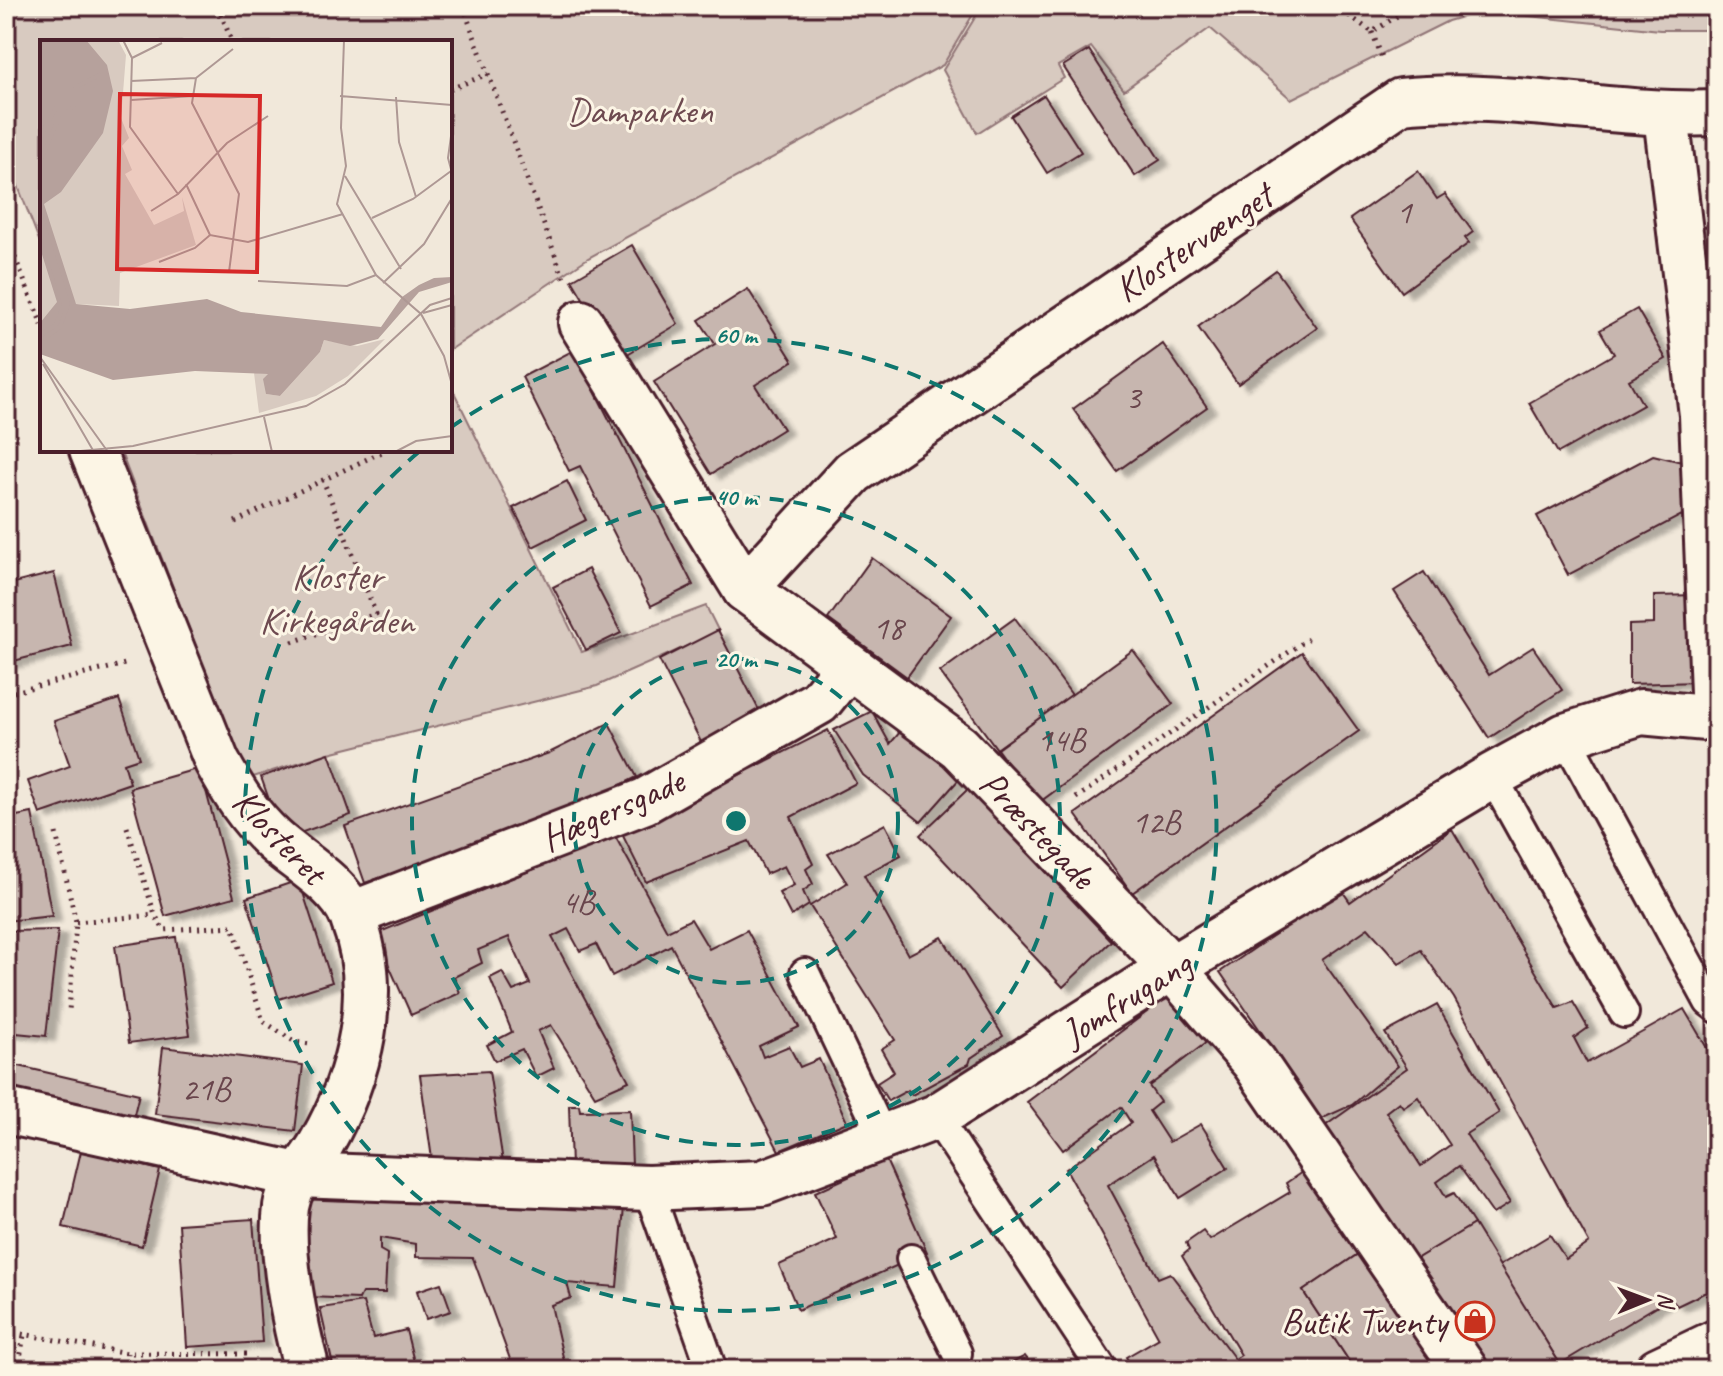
<svg xmlns="http://www.w3.org/2000/svg" width="1723" height="1376" viewBox="0 0 1723 1376" font-family="Caveat,sans-serif">
<defs>
<filter id="shadow"><feDropShadow dx="9" dy="5" stdDeviation="2" flood-color="#0004"/></filter>
</defs>
<rect width="100%" height="100%" fill="#f1e8da"/>
<filter id="ink" filterUnits="userSpaceOnUse"><feTurbulence type="fractalNoise" baseFrequency=".0125" numOctaves="2"/><feDisplacementMap in="SourceGraphic" scale="16" xChannelSelector="R" yChannelSelector="G"/><feConvolveMatrix kernelMatrix="1 2 1 2 8 2 1 2 1" color-interpolation-filters="sRGB"/></filter>
<g filter="url(#ink)">
<g fill="#d8cac0" stroke="#917476" stroke-width="2">
<polygon points="6,6 978,6 943,65 588,258 450,350 450,42 42,42 42,248 6,155"/>
<polygon points="982,6 1717,6 1717,30 1660,30 1483,11 1448,21 1291,99 1210,28 1124,90 1091,47 1058,66 1064,78 977,133 943,70"/>
<polygon points="450,384 582,652 706,606 719,632 597,686 329,753 247,779 120,450 450,450"/>
</g>
<g fill="#c7b6af" stroke="#4a1f2b" stroke-width="2" fill-rule="evenodd" filter="url(#shadow)">
<polygon points="1089,50 1160,160 1135,176 1063,66"/>
<polygon points="1044,95 1081,152 1047,173 1011,116"/>
<polygon points="1418,171 1437,199 1445,194 1473,232 1465,238 1469,243 1402,292 1350,219"/>
<polygon points="1717,226 1717,312 1703,313 1700,227"/>
<polygon points="632,245 678,324 619,359 572,280"/>
<polygon points="1276,270 1317,328 1238,384 1198,327"/>
<polygon points="748,289 793,361 755,385 783,429 711,474 654,382 715,344 699,320"/>
<polygon points="1637,309 1666,359 1629,380 1643,405 1558,453 1529,403 1614,354 1600,330"/>
<polygon points="1163,344 1207,407 1117,471 1073,409"/>
<polygon points="574,350 693,585 651,606 580,466 569,471 522,377"/>
<polygon points="1653,455 1682,462 1684,514 1568,575 1537,516"/>
<polygon points="567,481 586,520 533,547 513,508"/>
<polygon points="872,558 951,616 907,677 828,619"/>
<polygon points="588,569 621,633 586,650 553,587"/>
<polygon points="1424,572 1489,675 1533,647 1562,690 1489,738 1394,591"/>
<polygon points="54,573 72,646 6,663 6,585"/>
<polygon points="1698,595 1699,682 1629,684 1629,625 1654,624 1654,596"/>
<polygon points="1015,618 1072,695 997,749 940,672"/>
<polygon points="718,630 762,716 703,746 659,660"/>
<polygon points="1133,650 1173,704 1037,804 997,749"/>
<polygon points="1302,652 1359,731 1132,893 1075,814"/>
<polygon points="119,699 139,758 124,763 130,783 40,814 28,781 70,766 54,721"/>
<polygon points="872,711 890,744 905,726 961,777 921,822 863,775 834,730"/>
<polygon points="609,723 637,777 572,810 365,883 345,826 549,753"/>
<polygon points="828,730 856,783 791,817 813,864 806,869 813,884 803,891 809,905 791,916 779,893 794,885 784,866 766,874 749,841 646,882 622,834"/>
<polygon points="329,753 351,815 283,839 261,777"/>
<polygon points="200,768 234,897 165,916 130,788"/>
<polygon points="968,789 1111,941 1063,987 920,835"/>
<polygon points="32,813 52,916 6,921 6,818"/>
<polygon points="885,824 901,855 864,875 908,955 942,937 1003,1036 971,1058 969,1064 912,1095 908,1090 888,1101 877,1083 894,1072 881,1049 895,1040 810,906 847,883 828,854"/>
<polygon points="1452,829 1557,1008 1573,1002 1588,1028 1574,1038 1587,1063 1684,1009 1717,1065 1717,1300 1710,1303 1706,1292 1677,1306 1670,1298 1560,1364 1499,1266 1550,1235 1566,1259 1589,1243 1454,998 1421,950 1399,963 1368,928 1322,960 1398,1066 1352,1105 1321,1119 1220,972 1341,889 1350,902"/>
<polygon points="615,836 667,931 691,919 709,949 747,930 799,1027 759,1046 763,1057 789,1046 800,1067 819,1059 847,1122 779,1151 671,945 612,976 596,944 580,951 568,929 552,937 629,1081 595,1096 551,1025 538,1031 554,1068 536,1077 522,1049 495,1061 487,1045 512,1032 490,978 502,972 513,991 530,984 509,937 478,950 482,963 454,977 460,993 411,1015 375,934"/>
<polygon points="299,880 332,982 279,999 246,898"/>
<polygon points="58,930 46,1036 6,1032 6,931"/>
<polygon points="176,937 190,1035 129,1043 115,946"/>
<polygon points="1171,994 1207,1042 1149,1086 1160,1102 1149,1111 1169,1142 1201,1124 1228,1168 1180,1198 1154,1155 1108,1185 1158,1278 1170,1273 1235,1359 1241,1355 1182,1256 1189,1250 1186,1243 1203,1231 1210,1240 1290,1192 1286,1183 1302,1172 1367,1248 1303,1291 1355,1370 1134,1370 1126,1357 1159,1338 1066,1169 1131,1123 1121,1107 1063,1150 1027,1102"/>
<path d="M1437,1005L1499,1113L1466,1134L1510,1203L1493,1214L1459,1166L1437,1182L1446,1197L1454,1193L1474,1224L1416,1259L1325,1126L1407,1068L1385,1033ZM1418,1097L1450,1145L1421,1166L1386,1112L1399,1102L1403,1107Z"/>
<polygon points="163,1047 303,1065 295,1131 155,1114"/>
<polygon points="6,1063 139,1094 131,1127 6,1097"/>
<polygon points="489,1071 503,1162 432,1159 420,1075"/>
<polygon points="569,1105 579,1105 580,1111 630,1110 632,1166 571,1168"/>
<polygon points="81,1151 160,1170 142,1246 63,1227"/>
<polygon points="886,1160 927,1252 798,1310 779,1265 837,1239 815,1192"/>
<polygon points="308,1190 624,1207 617,1287 567,1283 571,1298 551,1305 566,1370 514,1370 473,1258 416,1257 416,1244 380,1238 380,1250 387,1254 385,1293 362,1293 359,1299 308,1297"/>
<polygon points="253,1219 262,1342 187,1347 179,1224"/>
<polygon points="1474,1224 1560,1364 1550,1370 1485,1370 1416,1259"/>
<polygon points="1367,1248 1447,1370 1355,1370 1303,1291"/>
<polygon points="441,1283 451,1311 426,1319 417,1291"/>
<polygon points="363,1302 373,1338 406,1330 416,1370 334,1370 320,1308"/>
<polygon points="1025,1356 1035,1370 999,1370"/>
<polygon points="28,1360 82,1370 26,1370"/>
<polygon points="460,1364 463,1370 440,1370"/>
</g>
<g fill="none" stroke-linecap="round" stroke-linejoin="round">
<g stroke="#4a1f2b" stroke-width="34">
<g id="lane">
<polyline points="1565,736 1709,1002 1717,1008"/>
<polyline points="1492,776 1624,1013"/>
<polyline points="805,973 883,1137"/>
<polyline points="936,1117 1103,1370"/>
<polyline points="648,1188 712,1370"/>
<polyline points="911,1259 957,1353"/>
</g>
</g>
<g stroke="#4a1f2b" stroke-width="50">
<g id="street">
<polyline points="1666,115 1702,415 1714,718"/>
<polyline points="581,323 745,589 959,747 1173,969 1254,1062 1465,1370"/>
<path d="M92,450L217,762C233,791 249,817 274,840C298,862 340,884 352,916C382,992 360,1076 321,1144C309,1166 290,1180 286,1207C280,1253 295,1325 307,1370"/>
<path d="M745,589L853,472L1401,101C1506,90 1611,117 1717,113"/>
<polyline points="352,914 645,801 819,702 848,666"/>
<polyline points="6,1111 297,1175 648,1188 762,1183 936,1117 1152,980 1492,776 1565,736 1641,712 1717,719"/>
<polyline points="1658,1370 1717,1342"/>
</g>
</g>
<g stroke="#4a1f2b" stroke-width="5" stroke-dasharray="2 6" stroke-linecap="butt">
<polyline points="218,6 232,42"/>
<polyline points="463,6 564,279"/>
<polyline points="1069,6 1071,12"/>
<polyline points="1336,6 1372,32 1413,6"/>
<polyline points="1372,32 1382,57"/>
<polyline points="450,89 488,74"/>
<polyline points="6,235 42,325"/>
<polyline points="235,522 386,450"/>
<polyline points="292,642 376,614 323,480"/>
<polyline points="6,694 125,664"/>
<polyline points="1076,798 1308,639"/>
<polyline points="127,827 155,915 164,930 233,926 263,1021 295,1042 310,1044"/>
<polyline points="56,833 76,922 69,1011"/>
<polyline points="76,922 155,915"/>
<polyline points="6,1331 127,1353 251,1354"/>
<polyline points="18,1370 24,1335"/>
<polyline points="126,1370 127,1353"/>
</g>
<use href="#lane" stroke="#fcf5e5" stroke-width="28"/>
<use href="#street" stroke="#fcf5e5" stroke-width="44"/>
</g>
</g>
<g fill="none" stroke="#0f766e" stroke-width="4" stroke-dasharray="14 10">
<circle cx="736" cy="821" r="162"/>
<circle cx="736" cy="821" r="324"/>
<path d="M450 428A486 486 0 1 1 420 451"/>
</g>
<defs>
<g id="shop-ring" transform="scale(2)"><circle r="9.5" fill="#fcf5e5" stroke="#c8321e" stroke-width="1.5"/><path d="M-5-2.5h2.3a2.7 3.5 0 0 1 5.4 0H5L5.5 6h-11ZM-1.5-2.5h3a1.5 2.3 0 0 0-3 0Z" fill="#c8321e"/></g>
</defs>
<g fill-rule="evenodd">
<use href="#shop-ring" x="1475" y="1321"/>
</g>
<g text-anchor="middle" stroke-width="6" stroke-linejoin="round" paint-order="stroke">
<g font-size="34" fill="#69454c">
<text x="1404" y="223">1</text>
<text x="1133" y="409">3</text>
<text x="888" y="639">18</text>
<text x="1061" y="751">14B</text>
<text x="1156" y="833">12B</text>
<text x="578" y="913">4B</text>
<text x="206" y="1100">21B</text>
</g>
<g font-size="38" fill="#6e4a50" stroke="#fcf5e5">
<text x="640" y="123">Damparken</text>
<text x="337" y="589">Kloster<tspan x="337" dy="44">Kirkegården</tspan></text>
</g>
<g font-size="38" fill="#4a1f2b" stroke="#fcf5e5">
<text transform="translate(1193 242) rotate(-34)" y="13">Klostervænget</text>
<text transform="translate(612 809) rotate(-24)" y="13">Hægersgade</text>
<text transform="translate(1038 829) rotate(46)" y="13">Præstegade</text>
<text transform="translate(280 836) rotate(46)" y="13">Klosteret</text>
<text transform="translate(1126 998) rotate(-32)" y="13">Jomfrugang</text>
</g>
<g font-size="38" fill="#4a1f2b" stroke="#fcf5e5" text-anchor="end">
<text x="1447" y="1334">Butik Twenty</text>
</g>
</g>
<g transform="translate(40 40)">
<rect width="412" height="412" fill="#f1e8da"/>
<path d="M0,0H78L86,15L81,78L89,98L82,106L92,130L85,134L114,185L144,171L142,157L156,205L80,233L79,266L36,264L0,283ZM345,299L308,336L276,356L219,373L214,333L228,334L226,354L240,356L280,312L284,300L317,306Z" fill="#d8cac0"/>
<path d="M0,0H46L67,25L73,51L63,93L21,152L4,164L36,264L90,269L167,259L201,272L341,287L362,257L379,245L394,238L412,237V242L379,252L338,299L310,306L284,300L280,312L240,356L226,354L223,339L228,334L155,331L73,340L0,314V283L17,262L0,208Z" fill="#b6a19c"/>
<path fill="none" stroke="#b6a19c" stroke-width="4" d="M0,97L16,68L38,46L61,34M0,122L16,84L66,32M0,173L28,264L20,287L0,301M0,185L24,264L16,285L0,295"/>
<path fill="none" stroke="#ae9894" stroke-width="2" d="M83,0L92,18L90,87L138,154M304,0L301,88L306,126L297,164L336,235L381,274L404,316L412,345M92,18L122,3M91,41L156,38M300,56L412,65M356,57L359,102L376,157M91,60L153,56M412,89L408,118L412,133M305,136L361,229M146,144L170,195M111,171L138,154L187,103L228,76M332,178L373,159L411,131M119,222L155,208L170,195L208,202L303,174M189,232L199,154L152,63L156,38L193,9M218,241L307,246L336,235M343,243L384,204L412,158M383,273L412,265M0,317L68,412M3,324L54,412M224,377L232,412M30,412L93,406L266,366L305,344L390,265L412,258M355,412L376,401L412,396"/>
<path fill="#d62828" fill-opacity="0.15" stroke="#d62828" stroke-width="4" d="M80,54L220,56L217,232L77,229Z"/>
<rect width="412" height="412" fill="none" stroke="#4a1f2b" stroke-width="4"/>
</g>
<circle cx="736" cy="821" r="12" fill="#0f766e" stroke="#fcf5e5" stroke-width="4"/>
<g font-size="24" text-anchor="middle" font-weight="bold" fill="#0f766e" stroke="#fcf5e5" stroke-width="6" stroke-linejoin="round" paint-order="stroke">
<text x="736" y="343">60 m</text>
<text x="736" y="505">40 m</text>
<text x="736" y="667">20 m</text>
</g>
<rect width="1723" height="1376" fill="none" stroke="#fcf5e5" stroke-width="32"/>
<rect x="16" y="16" width="1691" height="1344" fill="none" stroke="#4a1f2b" stroke-width="3" filter="url(#ink)"/>
<g transform="translate(1647 1300) rotate(89)" stroke="#fcf5e5" stroke-width="6" paint-order="stroke">
<path d="M0-6L14 30L0 20L-14 30Z" fill="#4a1f2b"/>
<text y="-12" font-size="22" font-weight="bold" text-anchor="middle" fill="#4a1f2b">N</text>
</g>
</svg>
